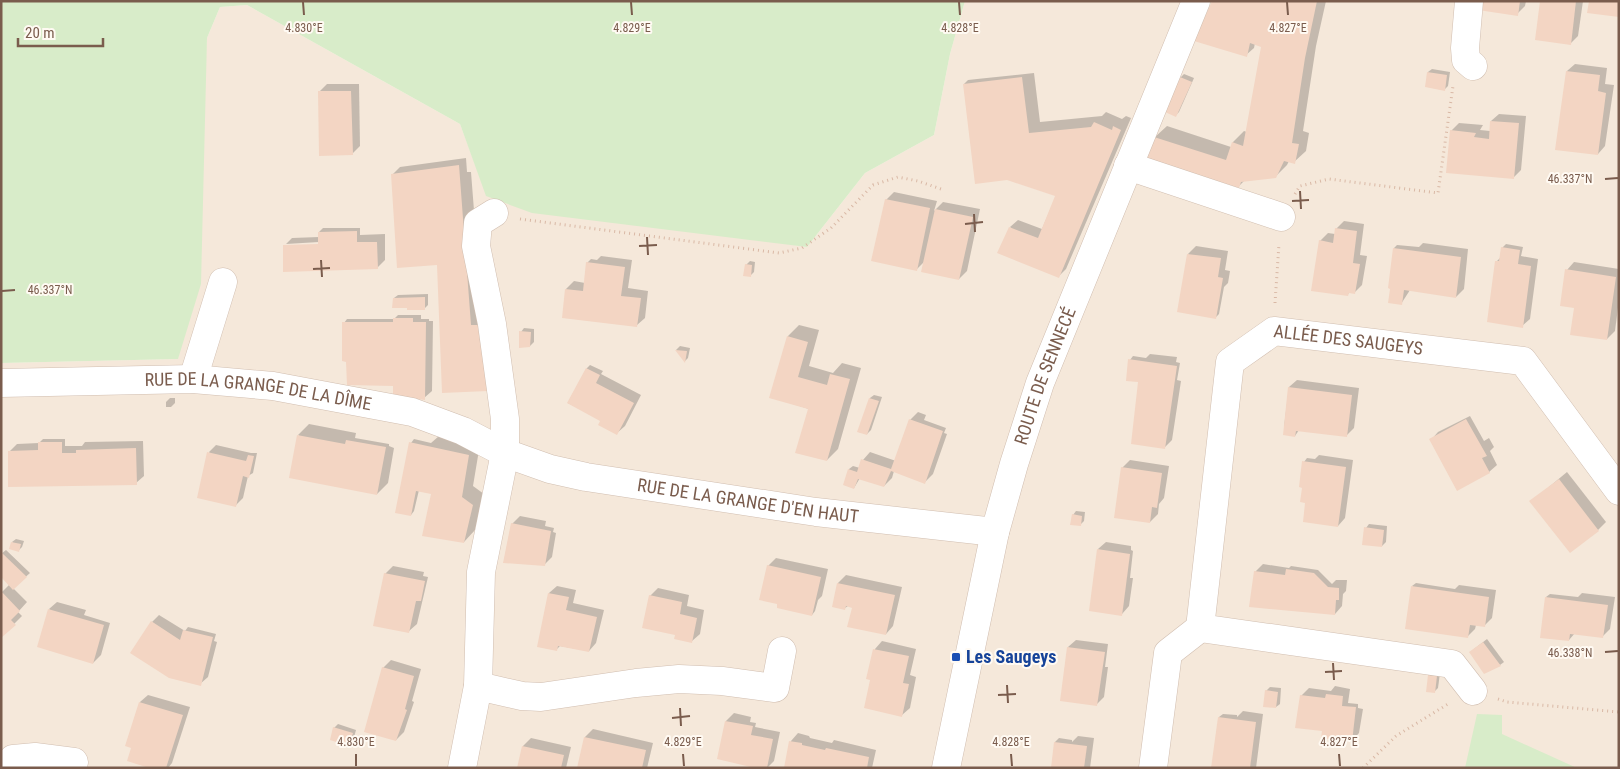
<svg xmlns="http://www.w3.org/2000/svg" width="1620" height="769" viewBox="0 0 1620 769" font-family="'Roboto Condensed',sans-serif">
<rect width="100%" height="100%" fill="#fdf6ec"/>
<polygon fill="#f5e8da" points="965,1 1619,1 1619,768 1,768 1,363 178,359 207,38 220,7 247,5 460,124 487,196 807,247 865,173 934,135 950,54"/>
<g fill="#d8ecc9">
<polygon points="1,1 965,1 950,54 934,135 865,173 807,247 532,213 486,196 460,124 247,5 220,7 207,38 201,284 178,359 1,363"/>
<polygon points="1477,714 1502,715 1502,734 1577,768 1465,768"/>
</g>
<g fill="#0003">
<polygon points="1213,1 1326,1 1316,46 1303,131 1309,133 1306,151 1294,162 1289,161 1287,165 1275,177 1245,180 1238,187 1148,157 1155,137 1167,126 1231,147 1233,142 1244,131 1247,132 1263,46 1255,43 1254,48 1246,55"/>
<polygon points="1480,1 1526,1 1525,6 1517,14"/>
<polygon points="1541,1 1583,1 1578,36 1570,44"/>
<polygon points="1575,64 1607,68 1605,84 1614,85 1605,146 1598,154 1567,71"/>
<polygon points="1432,69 1450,72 1448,86 1445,89 1426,86 1428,72"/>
<polygon points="1034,73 1040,122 1102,116 1106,112 1122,119 1126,116 1131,118 1066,269 1058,277 1010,227 1018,220 1042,229 1056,196 964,84 968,80 977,79"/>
<polygon points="1184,74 1194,78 1179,112 1176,115 1166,111 1181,77"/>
<polygon points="327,84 359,84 360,146 352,154 320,91"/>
<polygon points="1499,114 1526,116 1521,170 1514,177 1451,131 1459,123 1483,125 1480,130 1490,131 1491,121"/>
<polygon points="466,158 467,172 471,172 482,313 477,318 490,318 495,382 439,264 392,175 400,167"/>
<polygon points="894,192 937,201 934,211 943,202 980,209 967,271 959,279 924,262 916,270 886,200"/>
<polygon points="1344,221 1364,224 1360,255 1367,256 1362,285 1354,293 1350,292 1347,295 1320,241 1328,233 1335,234 1336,229"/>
<polygon points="323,228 360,228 360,235 385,234 385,260 377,268 285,271 284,245 319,245 319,242 286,244 292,238 319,237 319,232"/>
<polygon points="1423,243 1468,249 1464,289 1456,297 1410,290 1401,304 1394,248 1397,245 1419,247"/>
<polygon points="1506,244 1523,247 1521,256 1538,259 1530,319 1522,326 1496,262 1501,257 1502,248"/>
<polygon points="1196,246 1228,251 1225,270 1230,271 1228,283 1224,287 1219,314 1216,317 1188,254"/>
<polygon points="601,256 632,260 628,288 648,291 645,318 637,325 563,317 566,289 574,281 585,283 587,263 591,259 597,260"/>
<polygon points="750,261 755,262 754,272 751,275 746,265"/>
<polygon points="1574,262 1619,269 1619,300 1615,331 1607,339 1575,307 1567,270"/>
<polygon points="428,294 428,305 424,309 394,298 398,295"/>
<polygon points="398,315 421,315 421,319 429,319 429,321 433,321 432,391 424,398 395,385 344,323 347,319 394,319"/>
<polygon points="799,325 819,330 809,366 833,373 842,363 861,368 838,449 827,460 809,409 771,397 788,336"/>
<polygon points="524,328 534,329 534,342 530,346 521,332"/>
<polygon points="680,346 690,348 688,358 685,361 676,350"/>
<polygon points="1150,354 1177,357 1176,362 1180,363 1177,380 1181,381 1172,440 1165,447 1140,381 1130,360 1133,356 1146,358"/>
<polygon points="590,365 603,371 601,374 641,395 625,426 617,433 602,420 568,403 587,368"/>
<polygon points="1297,380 1359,388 1354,428 1346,436 1299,430 1295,436 1284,427 1289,387"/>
<polygon points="874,395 882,397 871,430 867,434 859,432 870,398"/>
<polygon points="170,398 175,398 175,403 171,407 166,407 166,402"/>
<polygon points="918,412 926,415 924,420 946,428 944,433 947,434 933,474 925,482 894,471 892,478 884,486 860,478 854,488 845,485 849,469 853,466 860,468 863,460 870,452 896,461 910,420"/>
<polygon points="1470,416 1484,441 1489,438 1494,447 1490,451 1497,465 1489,472 1431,440 1438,432"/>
<polygon points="309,424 356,433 355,438 389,444 389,446 394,448 388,483 377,494 298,435"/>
<polygon points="439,436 480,444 473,486 484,494 475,530 464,542 432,493 419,490 414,511 411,515 411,443 414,439 431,443"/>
<polygon points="43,439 65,439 65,446 82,446 85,442 143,441 144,476 136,483 9,452 17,444 39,443"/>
<polygon points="216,445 251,453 257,453 253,473 248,476 243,498 235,506 209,452"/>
<polygon points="1319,455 1353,460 1345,518 1338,526 1307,502 1304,462 1307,458 1315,459"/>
<polygon points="1130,460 1169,466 1164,498 1159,504 1158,514 1150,522 1122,468"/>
<polygon points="1567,472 1606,522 1598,530 1531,502"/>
<polygon points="1076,511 1085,512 1084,521 1080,525 1073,515"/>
<polygon points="520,516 546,521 545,526 554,528 553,532 556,533 552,557 544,565 512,524"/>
<polygon points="1369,524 1387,526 1386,542 1382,546 1366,528"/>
<polygon points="16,539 24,541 22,547 19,550 12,542"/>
<polygon points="1106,542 1131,546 1131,550 1133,551 1130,578 1133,578 1129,606 1122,614 1098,549"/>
<polygon points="6,550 30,573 13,588 27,602 18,612 22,616 1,637 1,593 9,585 1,554"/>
<polygon points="776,558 828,569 822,596 818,600 815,611 812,615 768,566"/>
<polygon points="1263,564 1289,568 1291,566 1318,570 1332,584 1336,580 1347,580 1346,591 1343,594 1342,606 1335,614 1255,572"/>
<polygon points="393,566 424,572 423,576 428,577 417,624 409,631 385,574"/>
<polygon points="846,575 902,587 893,626 886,634 853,606 848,606 845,608 833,606 838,583"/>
<polygon points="1416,583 1455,589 1459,585 1496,590 1492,618 1484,626 1476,625 1475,629 1467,637 1412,586"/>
<polygon points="557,586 576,590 573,603 604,610 596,643 589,651 560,646 556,650 549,593"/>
<polygon points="658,588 689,595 687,606 704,610 700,634 692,641 677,634 650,596"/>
<polygon points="1582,593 1615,597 1610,629 1602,637 1575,633 1569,640 1546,597 1550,594 1578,597"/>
<polygon points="57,602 86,610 84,615 110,623 101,655 93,663 49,609"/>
<polygon points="159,615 185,631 188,627 216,634 214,641 217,642 208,677 200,684 152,622"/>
<polygon points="1487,639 1504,662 1500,665 1474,649"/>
<polygon points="1076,640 1108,644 1105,667 1108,667 1104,697 1096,705 1068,647"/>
<polygon points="882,641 916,649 910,675 916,677 910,708 902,715 871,679 868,678 875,649"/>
<polygon points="391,660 421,669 412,701 414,702 404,732 396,740 383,668"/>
<polygon points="1433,672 1440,673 1438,688 1434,692 1429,676"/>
<polygon points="1335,686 1350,689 1348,703 1358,704 1358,708 1363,709 1359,733 1352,741 1323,730 1301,696 1309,688 1331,691"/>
<polygon points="1270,687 1281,688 1280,704 1276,707 1266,691"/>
<polygon points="148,695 190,707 172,763 168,768 154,768 140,702"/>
<polygon points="1243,711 1263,714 1256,768 1212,768 1219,717 1223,714 1237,715 1237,717"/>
<polygon points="734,713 751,717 750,722 756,723 755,727 780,732 774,761 767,768 718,758 726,721"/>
<polygon points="338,724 356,730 353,741 349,745 334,728"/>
<polygon points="593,729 653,743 647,768 579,768 585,737"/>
<polygon points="798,733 809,736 810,738 832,743 834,740 876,750 872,768 785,768 791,741"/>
<polygon points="1078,736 1094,738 1090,768 1052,768 1055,742 1059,738 1072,740 1072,742"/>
<polygon points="531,738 571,747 566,768 519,768 523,746"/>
</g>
<g fill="#f3d5c3">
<polygon points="1212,1 1317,1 1305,58 1292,143 1299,144 1295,164 1284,161 1276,178 1241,182 1239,188 1146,158 1154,137 1226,160 1232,142 1243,146 1261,47 1250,43 1247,57 1194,41"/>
<polygon points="1478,1 1520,1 1518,16 1478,10"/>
<polygon points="1540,1 1576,1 1571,45 1535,40"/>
<polygon points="1589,1 1619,1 1619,17 1587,13"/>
<polygon points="1566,71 1600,75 1598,91 1606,93 1598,155 1555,150"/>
<polygon points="1427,72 1447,75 1445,91 1425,87"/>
<polygon points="1022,77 1029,133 1091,127 1094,122 1112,130 1113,126 1121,130 1059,278 997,253 1009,227 1038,238 1055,196 1007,180 975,184 963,84"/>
<polygon points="1180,77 1192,82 1176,117 1165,112"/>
<polygon points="318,91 351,91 353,155 319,156"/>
<polygon points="1490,121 1519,123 1514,179 1446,173 1450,130 1476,133 1474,137 1489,139"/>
<polygon points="459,165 471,325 483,325 488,391 442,393 437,265 397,268 391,174"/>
<polygon points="885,199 930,208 917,271 871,261"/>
<polygon points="935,209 973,217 959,280 921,272"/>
<polygon points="1335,228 1357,231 1353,263 1360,264 1355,294 1349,293 1348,296 1311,291 1319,240 1333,243"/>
<polygon points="357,231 357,242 377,242 378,269 283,272 283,245 318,244 318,232"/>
<polygon points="1501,247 1520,250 1518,264 1531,266 1523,328 1487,322 1495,261 1499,261"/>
<polygon points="1393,248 1461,257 1456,298 1404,290 1402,305 1388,303 1390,289 1388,288"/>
<polygon points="1187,254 1221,258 1218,277 1223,278 1216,319 1177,312"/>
<polygon points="586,262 625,267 621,296 641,298 637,327 562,318 565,289 583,291"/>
<polygon points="745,264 752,265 751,277 743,276"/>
<polygon points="1565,269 1616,277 1607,340 1570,335 1574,308 1560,306"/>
<polygon points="425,297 425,310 407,310 407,308 392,308 393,298"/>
<polygon points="393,318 413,318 413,322 426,322 425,400 393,396 393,386 347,385 346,362 342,361 342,322 393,322"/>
<polygon points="519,331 531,332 530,347 519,348"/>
<polygon points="787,336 808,342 798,377 827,385 830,374 850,379 827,461 795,453 808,409 769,398"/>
<polygon points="675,350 687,351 685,363"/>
<polygon points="1128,359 1177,366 1165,449 1131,444 1138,382 1126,381"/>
<polygon points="586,368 600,375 596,383 634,403 617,435 598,425 600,421 567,403"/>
<polygon points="1288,387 1352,395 1347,437 1296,431 1295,437 1283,435"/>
<polygon points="869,398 879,401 867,435 857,432"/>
<polygon points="909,419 943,431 925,484 891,471 884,487 858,479 854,489 843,485 848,469 857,472 861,459 891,469"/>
<polygon points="1466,419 1487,456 1482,458 1490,473 1457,491 1429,439"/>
<polygon points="297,435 345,444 346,440 386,447 377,495 289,478"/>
<polygon points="38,442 62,442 62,453 76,453 76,450 136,448 137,485 8,487 8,451 38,450"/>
<polygon points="409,442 469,455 462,497 473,505 464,543 422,536 431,494 416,491 411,516 395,513"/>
<polygon points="207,452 246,461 248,455 254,456 249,478 243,476 236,507 197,498"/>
<polygon points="1302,461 1346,467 1338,527 1303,522 1305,503 1300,502 1302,488 1299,487"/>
<polygon points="1121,467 1162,473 1157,508 1152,507 1150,523 1114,518"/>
<polygon points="1559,479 1599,531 1570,553 1529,501"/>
<polygon points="1072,514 1082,516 1081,526 1070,525"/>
<polygon points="511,523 551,531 545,566 503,563"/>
<polygon points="1364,527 1384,530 1382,547 1362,545"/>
<polygon points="11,542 21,544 19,552 9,549"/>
<polygon points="1097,549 1130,554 1122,616 1089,611"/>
<polygon points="1,552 27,577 13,590 1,577"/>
<polygon points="767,565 821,577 812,616 777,608 777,604 759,600"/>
<polygon points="1286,569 1314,573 1328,587 1339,588 1339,600 1336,600 1335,615 1249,607 1254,571 1285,575"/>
<polygon points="384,573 425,581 421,601 416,601 409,633 373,626"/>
<polygon points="837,583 895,595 886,635 847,627 852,608 846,606 845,610 832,607"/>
<polygon points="1411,586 1489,597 1485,627 1470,625 1468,638 1405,629"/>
<polygon points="1,591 20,611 11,620 16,625 1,638"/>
<polygon points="548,593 569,597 566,610 597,617 589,652 558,646 557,651 537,647"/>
<polygon points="649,595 682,602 680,614 697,618 692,643 674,639 675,635 642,628"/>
<polygon points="1545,597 1608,605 1603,638 1570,634 1569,641 1540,638"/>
<polygon points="48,609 104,625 93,664 37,647"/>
<polygon points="151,621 180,640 183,630 213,637 201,686 169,678 130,653"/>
<polygon points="1483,642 1501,666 1484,674 1469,652"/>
<polygon points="1067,647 1105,652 1097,706 1060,701"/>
<polygon points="873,649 909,656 903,683 909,684 902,717 864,708 870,680 866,679"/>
<polygon points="382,667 414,676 405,709 407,710 396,741 364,732"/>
<polygon points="1428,675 1437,676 1435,693 1426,692"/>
<polygon points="1265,690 1278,692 1276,708 1263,707"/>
<polygon points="1326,694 1343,696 1342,706 1356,707 1352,742 1321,738 1322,731 1295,728 1300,695 1325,698"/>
<polygon points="139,702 183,715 166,768 149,768 127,761 131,748 125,746"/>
<polygon points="1218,717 1256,722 1250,768 1211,768"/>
<polygon points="725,721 753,726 751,735 773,739 767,768 755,768 717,759"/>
<polygon points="333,727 353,733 349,746 330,740"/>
<polygon points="584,737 646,750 642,768 577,768"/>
<polygon points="789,741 802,743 802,745 825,750 826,748 869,757 867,768 784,768"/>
<polygon points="1054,742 1087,746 1084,768 1051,768"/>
<polygon points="522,746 564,755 561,768 517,768"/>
</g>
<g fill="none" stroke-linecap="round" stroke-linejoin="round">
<g stroke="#d1beb0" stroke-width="29">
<g id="minor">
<polyline points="1469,1 1465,48 1466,60 1473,66"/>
<polyline points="1128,166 1281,217"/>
<polyline points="193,379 223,282"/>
<path id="s1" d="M1,383L193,379L273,386L412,412L463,431L505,453L550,469L586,477L816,512L995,532"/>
<polyline points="478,686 522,696 541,697 636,683 679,679 722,681 775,688 782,651"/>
<path id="s2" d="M1473,691L1452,664L1200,628L1230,362L1274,331L1523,361L1619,491"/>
<polyline points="13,759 35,757 74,762"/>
<polyline points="462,768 478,686 481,572 505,453 505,419 492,324 476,246 478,223 494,213"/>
<path id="s3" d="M946,768L995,532L1014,464L1040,383L1196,1"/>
<polyline points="1153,768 1168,653 1200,628"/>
</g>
</g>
<g stroke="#d9b8a5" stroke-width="3" stroke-dasharray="1 4" stroke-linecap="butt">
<polyline points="1295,194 1300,186 1329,179 1438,193 1453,86"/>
<polyline points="520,219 779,253 802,248 831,228 873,185 898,177 918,181 941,189"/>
<polyline points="1275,303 1279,244"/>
<polyline points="1498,699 1507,702 1619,712"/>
<polyline points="1363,768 1396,736 1448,704"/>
</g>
<use href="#minor" stroke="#fff" stroke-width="28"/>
</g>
<path fill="none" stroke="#7a5c4d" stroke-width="2" d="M303,2L304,15M631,2L632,15M959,2L960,15M1287,2L1288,15M1605,179L1618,178M1300,191L1301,209M1292,201L1309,200M974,214L975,232M965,224L983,222M647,237L648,255M639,246L657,245M321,260L322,277M313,269L330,268M2,291L15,290M1605,652L1618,651M1333,663L1334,680M1325,672L1342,671M1007,685L1008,703M998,695L1016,694M680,708L681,726M672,718L690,716M356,754V766M683,754L684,766M1011,754L1012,766M1339,754L1340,766"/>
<rect fill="#1a4fb4" stroke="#fffaf3" stroke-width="2" x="951" y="652" width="10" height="10" rx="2.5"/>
<g text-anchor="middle" stroke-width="4" stroke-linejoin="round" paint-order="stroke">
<g font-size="18" fill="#7a5c4d" stroke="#fffaf3">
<text dy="6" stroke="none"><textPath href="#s2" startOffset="685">ALLÉE DES SAUGEYS</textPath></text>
<text dy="6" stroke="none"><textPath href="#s3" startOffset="405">ROUTE DE SENNECÉ</textPath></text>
<text dy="6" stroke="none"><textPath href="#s1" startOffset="258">RUE DE LA GRANGE DE LA DÎME</textPath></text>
<text dy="6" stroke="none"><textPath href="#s1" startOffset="764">RUE DE LA GRANGE D'EN HAUT</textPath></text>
</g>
<g font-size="18" font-weight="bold" fill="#164399" stroke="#fffaf3" text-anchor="start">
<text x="966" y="663">Les Saugeys</text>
</g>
</g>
<g font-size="12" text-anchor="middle" fill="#7a5c4d" stroke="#fffaf3" stroke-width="4" stroke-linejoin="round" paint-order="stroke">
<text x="304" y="32">4.830°E</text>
<text x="632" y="32">4.829°E</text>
<text x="960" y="32">4.828°E</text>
<text x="1288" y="32">4.827°E</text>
<text x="1570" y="183">46.337°N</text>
<text x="50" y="294">46.337°N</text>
<text x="1570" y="657">46.338°N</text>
<text x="356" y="746">4.830°E</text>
<text x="683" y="746">4.829°E</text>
<text x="1011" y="746">4.828°E</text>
<text x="1339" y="746">4.827°E</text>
</g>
<rect width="1620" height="769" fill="none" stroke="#7a5c4d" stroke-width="5"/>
<path d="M18 38v8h85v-8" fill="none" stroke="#7a5c4d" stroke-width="2.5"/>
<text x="25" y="38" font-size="15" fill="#7a5c4d" stroke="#fffaf3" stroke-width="4" paint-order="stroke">20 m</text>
</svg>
